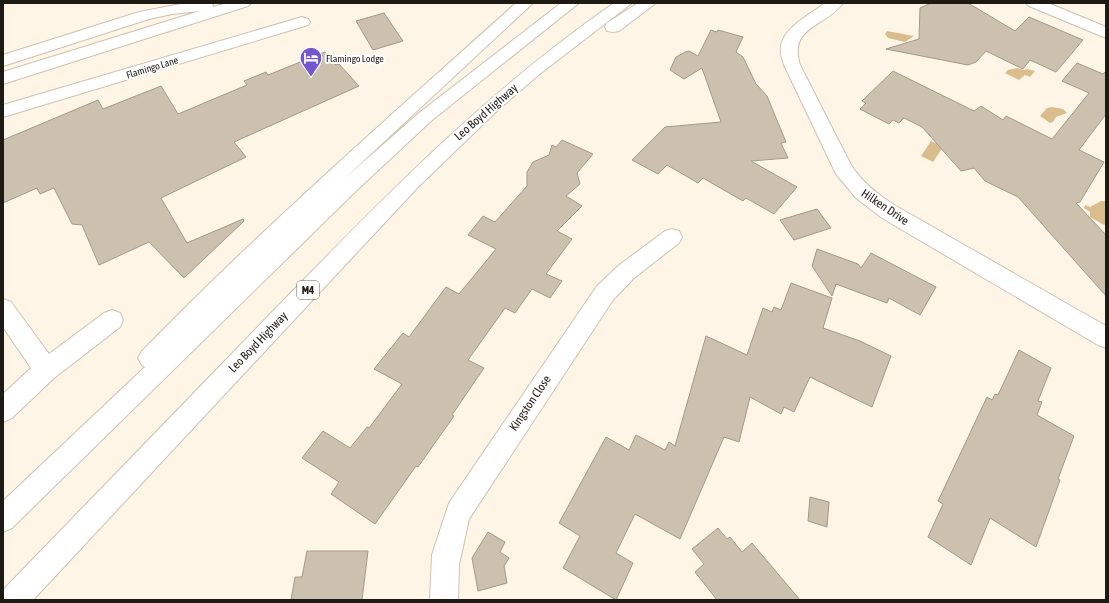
<svg xmlns="http://www.w3.org/2000/svg" width="1109" height="603" viewBox="0 0 1109 603" font-family="'Asap Condensed',sans-serif">
<rect width="100%" height="100%" fill="#fef5e6"/>
<g fill="#dabd8c">
<polygon points="887,31 914,36 905,42 888,38 885,34"/>
<polygon points="1017,68 1024,70 1027,69 1035,71 1030,77 1025,75 1019,80 1005,73 1008,70"/>
<polygon points="1052,107 1063,109 1067,113 1056,117 1053,122 1050,123 1040,116 1047,108"/>
<polygon points="931,141 943,147 933,162 921,156"/>
<polygon points="1101,201 1106,201 1106,224 1104,225 1090,217 1090,212 1084,208 1085,205 1090,207"/>
</g>
<g fill="#ccc1af" stroke="#a39988">
<polygon points="931,3 968,3 1015,31 1029,17 1083,40 1056,72 1030,60 1023,69 986,51 976,62 968,65 886,49 919,39 920,8"/>
<polygon points="384,13 403,41 373,50 356,21"/>
<polygon points="711,30 717,32 718,30 743,37 736,52 743,57 756,84 767,96 786,142 781,143 788,158 751,161 797,187 774,214 746,198 743,201 703,178 698,183 667,165 658,174 632,160 665,127 721,122 702,68 684,79 670,70 676,57 685,52 689,51 698,56"/>
<polygon points="325,52 336,65 339,64 359,86 234,142 246,157 161,198 187,243 243,219 244,221 184,278 149,242 99,265 82,225 72,224 54,188 40,194 37,188 3,203 3,140 98,100 103,109 161,86 178,114 247,85 244,81 266,72 268,75"/>
<polygon points="1077,63 1103,74 1106,71 1106,114 1079,150 1104,162 1080,202 1076,203 1106,235 1106,296 1018,197 985,181 974,168 961,171 922,127 904,118 899,123 893,120 889,124 860,109 866,103 862,101 893,71 974,111 981,106 1003,120 1006,116 1052,139 1089,93 1062,81"/>
<polygon points="562,140 593,154 577,173 580,184 566,196 582,206 557,231 572,239 546,274 562,281 550,298 532,289 515,313 505,308 468,360 484,368 452,415 454,416 418,467 416,466 375,524 331,494 339,482 302,458 323,431 350,448 367,427 369,428 402,384 374,369 403,333 409,337 446,287 459,294 496,249 468,235 483,216 495,222 527,186 527,172 533,162 549,155 552,145 556,147"/>
<polygon points="817,209 831,228 794,240 780,220"/>
<polygon points="817,249 858,264 861,268 871,253 936,287 920,315 889,298 887,303 836,284 832,296 812,266"/>
<polygon points="791,283 832,298 823,328 860,341 891,356 872,407 810,377 794,412 784,407 781,414 750,397 739,442 724,437 680,539 635,514 616,553 633,563 616,600 563,568 580,536 559,523 606,437 629,450 636,435 665,450 669,442 675,446 706,336 747,355 763,308 772,312 774,307 781,310"/>
<polygon points="1019,350 1051,368 1038,401 1042,402 1037,415 1074,436 1058,479 1060,480 1036,547 990,518 971,565 928,537 943,504 938,501 987,397 992,400 995,394 998,395"/>
<polygon points="810,497 829,502 827,527 808,521"/>
<polygon points="718,528 727,539 730,537 742,552 752,543 800,600 717,600 695,572 704,564 692,549"/>
<polygon points="488,532 505,542 500,552 509,558 504,566 507,583 478,591 472,558"/>
<polygon points="307,551 368,551 362,600 291,600 295,577 302,577"/>
</g>
<g fill="none" stroke-linecap="round" stroke-linejoin="round">
<g stroke="#cdc2b0" stroke-width="2">
<g id="minor">
<polygon points="186,3 212,3 213,7 227,3 251,3 248,6 3,84 3,72 200,11 172,14 149,19 3,66 3,55 139,12"/>
<path d="M825,3H843C826,27 788,26 800,65L851,165C863,183 878,195 896,206L1106,326V348L1098,345L882,218L856,198L836,174L784,65C782,59 780,53 781,46C784,27 811,14 825,3Z"/>
<polygon points="1026,3 1048,3 1106,27 1106,38 1029,6"/>
<polygon points="302,17 308,19 310,22 308,25 3,117 3,105"/>
<polygon points="672,229 679,231 682,237 679,243 634,278 613,300 469,519 459,565 458,600 430,600 432,555 449,503 597,286 618,266 665,231"/>
<polygon points="3,299 11,302 49,354 104,313 112,310 120,313 123,320 120,327 54,378 12,418 3,422 3,394 31,368 3,327"/>
</g>
</g>
<g stroke="#cdc2b0" stroke-width="2">
<g id="highway">
<path d="M516,3H533L344,179L419,113L561,3H579L431,121L357,190L12,528L3,532V501L145,367L142,365L138,358L142,351C261,229 389,117 516,3Z"/>
<path d="M614,3H632L541,73L499,109L419,186L33,600H3V590C94,496 185,402 276,308C383,198 487,91 614,3Z"/>
<polygon points="638,3 656,3 619,31 613,32 607,31 605,27 607,23"/>
</g>
</g>
<use href="#minor" fill="#fff" fill-rule="evenodd"/>
<use href="#highway" fill="#fff" fill-rule="evenodd"/>
</g>
<defs>
<g id="hotel-pin" transform="scale(1.15)"><path d="M0 17L-7.5 6A9.5 9.5 0 1 1 7.5 6Z" fill="#7456d0" stroke="#fff"/><path d="M-6-4.5h1.5V1H6V5H4.5V3h-9V5H-6ZM-4 0a1.8 1.8 0 1 1 3.6 0ZM.5 0V-2.5h3Q6-2.5 6 0Z" fill="#fff"/></g>
</defs>
<g fill-rule="evenodd">
<use href="#hotel-pin" x="311" y="58"/>
</g>
<g text-anchor="middle" stroke-width="4" stroke-linejoin="round" paint-order="stroke">
<g font-size="10" fill="#1d1a13" stroke="#fff" text-anchor="start">
<text x="326" y="62">Flamingo Lodge</text>
</g>
<g font-size="10" fill="#1d1a13" stroke="#fff">
<text transform="translate(152 67) rotate(-17)" y="4">Flamingo Lane</text>
</g>
<rect fill="#fff" stroke="#615f5a" stroke-width="1" x="297" y="281" width="22" height="18" rx="3"/>
<g font-size="11" font-weight="bold" fill="#1d1a13">
<text x="308" y="294">M4</text>
</g>
<g font-size="12" fill="#1d1a13" stroke="#fff">
<text transform="translate(486 112) rotate(-41)" y="4">Leo Boyd Highway</text>
<text transform="translate(885 207) rotate(34)" y="4">Hilken Drive</text>
<text transform="translate(258 342) rotate(-46)" y="4">Leo Boyd Highway</text>
<text transform="translate(530 403) rotate(-56)" y="4">Kingston Close</text>
</g>
</g>
<rect width="1109" height="603" fill="none" stroke="#1d1a13" stroke-width="8"/>
</svg>
